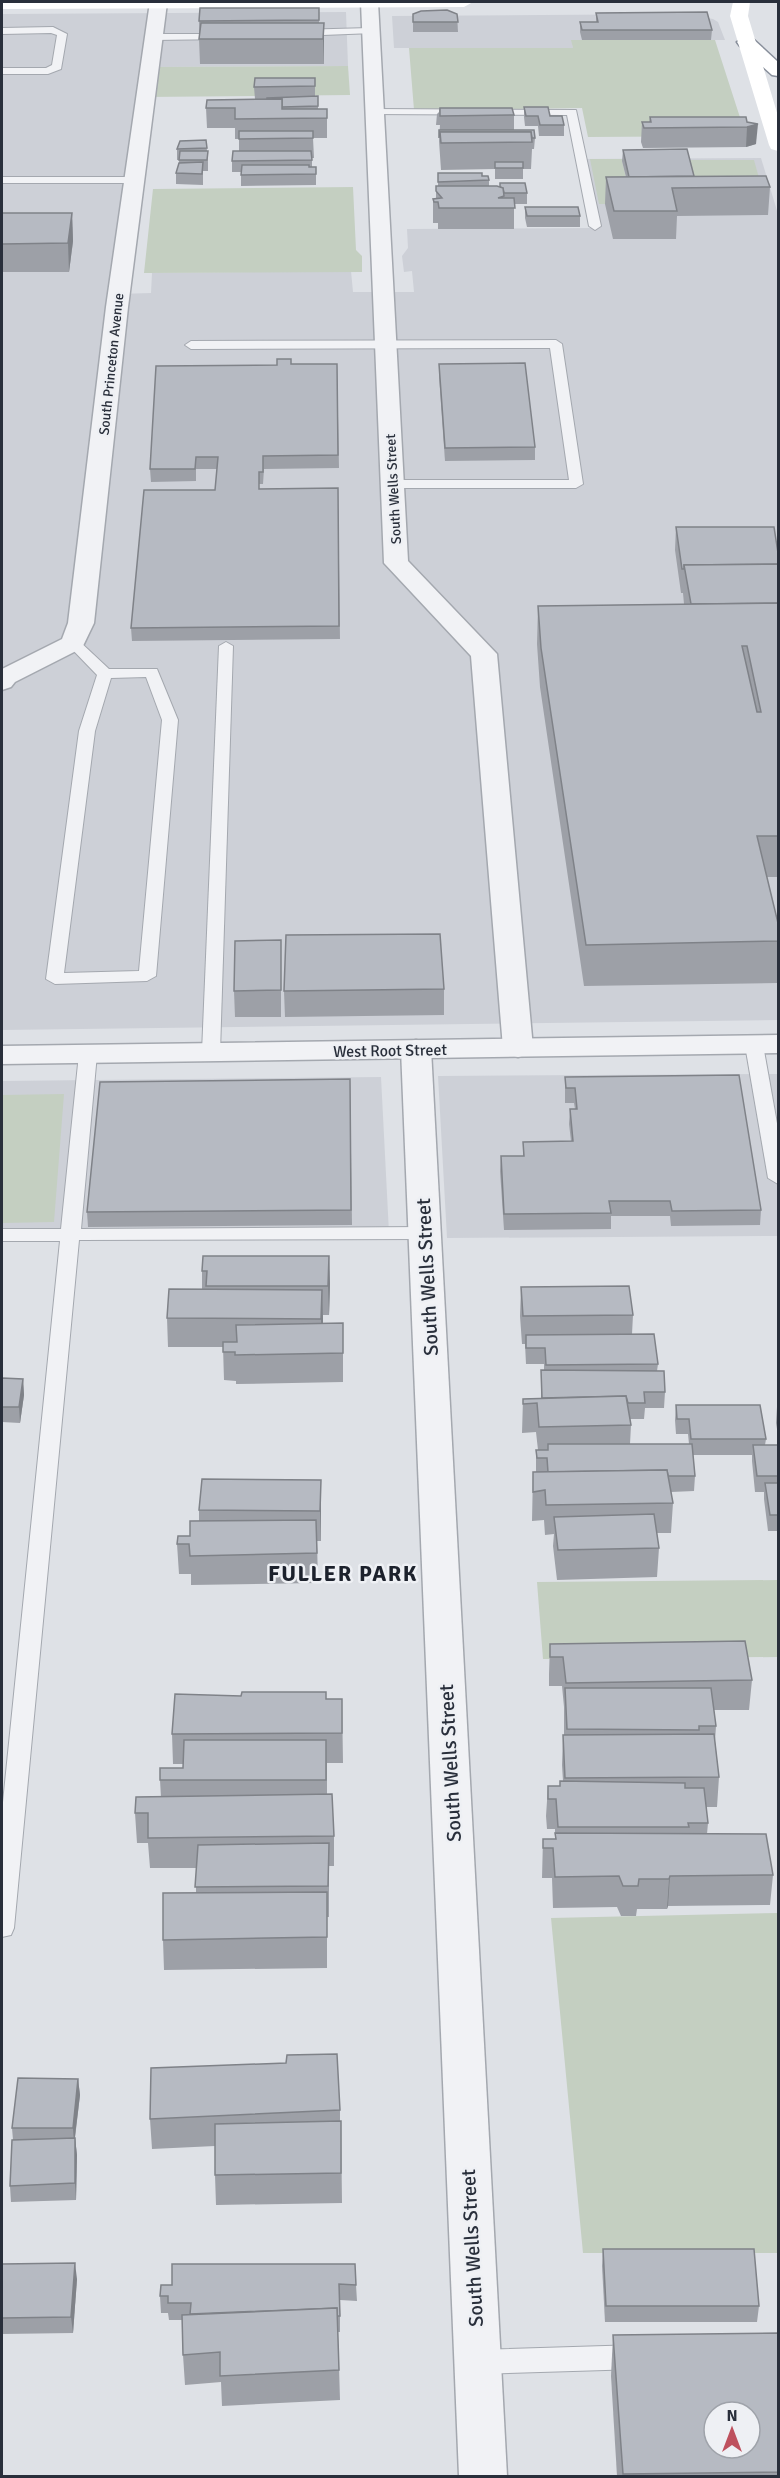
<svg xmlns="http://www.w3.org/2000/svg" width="780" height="2478" viewBox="0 0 780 2478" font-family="Signika,sans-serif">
<rect width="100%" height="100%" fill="#dee1e6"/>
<g fill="#cdd0d7">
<polygon points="346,12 348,66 150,67 119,294 151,293 152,273 351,271 353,292 414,292 412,271 404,272 402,256 408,248 407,229 595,228 581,159 761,158 778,214 778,1020 2,1030 2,14"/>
<polygon points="685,14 713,19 718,22 725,40 572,40 573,48 394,48 392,16"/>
<polygon points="778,1074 778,1236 447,1238 438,1076"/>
<polygon points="381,1077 389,1233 2,1235 2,1081"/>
</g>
<g fill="#c4cfc1">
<polygon points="571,40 715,40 746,136 588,137 582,108 414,110 409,48 573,48"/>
<polygon points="348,66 350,95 145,97 149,67"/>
<polygon points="590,159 634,159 634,161 622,161 632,204 599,204"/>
<polygon points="686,160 754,160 764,196 696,197"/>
<polygon points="353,187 356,250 362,256 362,272 144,273 153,189"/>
<polygon points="64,1094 54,1222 2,1223 2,1095"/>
<polygon points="778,1580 778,1657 543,1659 537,1582"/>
<polygon points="778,1913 778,2253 583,2253 551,1918"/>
</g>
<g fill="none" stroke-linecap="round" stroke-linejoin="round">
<g stroke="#a4a8af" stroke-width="2">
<g id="service">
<polygon points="53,27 67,34 61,69 48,74 2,74 2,68 46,68 52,65 57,35 51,33 2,34 2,28"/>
<polygon points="370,28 375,31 374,33 297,36 292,33 297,30"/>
<polygon points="226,34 231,37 230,39 153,40 148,37 153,34"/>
<polygon points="374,109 576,110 601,226 595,230 589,226 567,115 370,114 369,112"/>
<polygon points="2,177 135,177 141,180 135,183 2,183"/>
<polygon points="556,340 562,344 583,484 576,488 392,488 385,484 392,480 569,480 550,348 191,349 185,345 191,341"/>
<path d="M73,639L78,640L109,669H157L178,720L156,976L147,981L55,984L46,979L79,731L97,675L66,643ZM146,677L162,720L139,971L64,973L95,731L111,678Z"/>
<polygon points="226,642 233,646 220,1052 211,1057 202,1052 219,646"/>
<polygon points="754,1040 763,1045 778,1129 778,1184 768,1178 745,1045"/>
<polygon points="88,1049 97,1054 81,1229 425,1227 435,1233 425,1239 79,1240 14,1928 11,1935 2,1937 2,1812 60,1241 2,1241 2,1229 61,1229 79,1054"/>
<polygon points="638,2345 648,2348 652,2357 648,2366 638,2369 478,2374 468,2371 464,2362 468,2353 478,2350"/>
</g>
</g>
<g stroke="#a4a8af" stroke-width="3">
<g id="minor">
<polygon points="150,2 167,3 128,307 94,623 82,648 15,682 11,687 2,690 2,669 62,639 68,623 106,307"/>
<polygon points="361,2 378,2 408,561 497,654 533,1048 529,1054 518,1057 507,1054 503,1048 471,656 384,563"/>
<polygon points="416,1040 427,1043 431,1049 507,2476 459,2476 401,1049 405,1043"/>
</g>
</g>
<g stroke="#a4a8af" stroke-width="3">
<polygon id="tertiary" points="778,1035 778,1053 2,1064 2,1046"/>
</g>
<g stroke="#888f9b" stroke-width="3">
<polygon id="motorway" points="746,37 752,38 778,62 778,76 772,75 740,46 737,42"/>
</g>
<use href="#service" fill="#f1f2f5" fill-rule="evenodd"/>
<use href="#minor" fill="#f1f2f5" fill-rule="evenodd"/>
<use href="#tertiary" fill="#f1f2f5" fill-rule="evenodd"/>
<g fill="#fff" fill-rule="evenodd">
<polygon points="2,2 473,2 464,7 2,9"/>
<polygon points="733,2 750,2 748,16 778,116 778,151 771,149 769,145 730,16"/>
</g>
<use href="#motorway" fill="#fff" fill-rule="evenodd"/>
</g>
<g fill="#9da0a7">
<polygon points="319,8 319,23 324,23 324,64 200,64 199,39 200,32 199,32 199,21"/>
<polygon points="596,13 712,30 711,40 582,40 580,32 580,22 596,22"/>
<polygon points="413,14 457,14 458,32 413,32"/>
<polygon points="315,78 315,96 318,96 318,109 327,109 327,138 313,138 314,158 312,158 312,167 316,167 316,185 241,186 241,172 232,172 232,161 239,151 239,139 235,139 235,128 207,128 206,108 255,99 254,87"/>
<polygon points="524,107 550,116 564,125 564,136 539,136 538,126 525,126 524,117"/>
<polygon points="439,108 514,115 514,130 535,138 534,149 532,149 531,169 523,169 523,179 495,179 495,169 441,170 439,141 440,125 436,125 437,114 439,112"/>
<polygon points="650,117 747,122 756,144 746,147 643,148 641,142 642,122 649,122"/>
<polygon points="206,140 208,162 208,171 203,171 203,185 176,184 176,173 179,163 179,160 177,160 177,149"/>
<polygon points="623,150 694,176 770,187 768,215 677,216 676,239 613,239 605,204 606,177 626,177 622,161"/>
<polygon points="438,173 482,176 489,180 489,186 500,187 500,183 527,193 527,204 514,204 514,229 438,229 438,223 433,223 433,199 436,199 436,186 438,186"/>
<polygon points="525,207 580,216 580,227 527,227 525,218"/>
<polygon points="2,213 72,213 73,241 69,272 2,272"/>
<polygon points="291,364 337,364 339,468 264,469 263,484 259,484 259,489 338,488 340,639 132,641 131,628 215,490 217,469 196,469 196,481 151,482 150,469 277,365"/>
<polygon points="439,364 535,447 535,460 445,461 439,376"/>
<polygon points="676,527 778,553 778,877 767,877 778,923 778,983 584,986 540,687 537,644 538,606 684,604 683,593 681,593 675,550"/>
<polygon points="281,967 281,1017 235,1017 234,991"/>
<polygon points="444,989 444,1015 285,1017 284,991"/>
<polygon points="565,1077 761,1210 760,1225 671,1226 670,1216 611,1216 611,1229 504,1230 500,1171 501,1156 523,1156 523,1142 571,1141 569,1124 570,1109 575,1109 574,1103 565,1103"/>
<polygon points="350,1079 352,1225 88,1227 87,1212"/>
<polygon points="329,1256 330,1284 329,1315 323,1315 323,1323 343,1323 343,1382 236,1384 236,1381 224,1380 223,1347 168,1347 167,1318 202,1290 202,1271"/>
<polygon points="521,1287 633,1315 632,1334 658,1364 657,1371 665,1392 664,1408 645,1408 644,1419 630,1419 631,1425 630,1444 689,1444 688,1434 676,1434 675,1420 676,1405 766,1439 765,1445 778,1445 778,1531 768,1531 764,1499 764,1492 755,1492 752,1461 752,1455 693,1455 695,1476 694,1491 671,1492 673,1503 671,1533 657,1533 659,1548 657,1577 557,1580 553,1546 554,1534 545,1535 544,1520 532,1521 533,1472 536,1472 536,1450 538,1450 536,1432 522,1433 523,1399 541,1398 541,1370 544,1370 544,1364 526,1364 525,1344 522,1344 520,1316"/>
<polygon points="2,1378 23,1379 24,1395 20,1423 2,1422"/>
<polygon points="777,1407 778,1407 778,1435 776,1423"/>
<polygon points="321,1480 321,1541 317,1541 318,1583 191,1585 191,1574 179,1574 177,1544 190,1536 199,1521 199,1510"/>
<polygon points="550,1644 752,1680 749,1710 714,1710 716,1726 715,1741 719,1777 717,1807 706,1807 708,1823 707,1834 773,1875 770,1905 668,1906 667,1909 637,1909 636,1916 621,1916 617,1907 553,1908 552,1878 542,1878 543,1839 555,1839 555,1829 547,1829 546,1816 548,1786 560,1786 563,1781 562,1765 563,1735 564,1735 564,1707 562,1686 549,1686 549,1674"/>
<polygon points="327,1699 342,1699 343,1763 327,1763 327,1794 334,1836 334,1866 329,1866 329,1917 327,1917 327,1968 164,1970 163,1940 196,1893 196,1868 150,1868 148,1843 137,1843 135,1813 161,1797 160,1780 183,1768 183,1764 173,1764 172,1734"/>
<polygon points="78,2079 80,2095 75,2138 77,2155 76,2200 11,2202 10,2186 13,2140 12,2128"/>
<polygon points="340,2110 340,2121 341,2121 342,2203 216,2205 215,2175 215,2146 152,2149 150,2119"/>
<polygon points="603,2249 759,2306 757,2322 605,2322 602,2266"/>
<polygon points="172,2264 356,2285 357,2301 340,2300 340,2332 338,2332 340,2400 222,2406 221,2382 185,2385 183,2355 182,2320 169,2320 168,2313 161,2313 160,2296 172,2285"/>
<polygon points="2,2272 77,2279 73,2333 2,2334"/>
<polygon points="778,2333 778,2476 617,2476 611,2376 613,2335"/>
</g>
<g fill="#7f8288">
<polygon points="324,23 324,64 323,39"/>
<polygon points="758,124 756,144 746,147 747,127"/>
<polygon points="72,213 73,241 69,272 68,243"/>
<polygon points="329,1256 330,1284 329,1315 328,1286"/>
<polygon points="322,1290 323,1319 322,1348 321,1319"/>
<polygon points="23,1379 24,1395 20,1423 19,1407"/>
<polygon points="321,1480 321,1541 320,1511"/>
<polygon points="670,1876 668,1906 667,1909 669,1879"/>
<polygon points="78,2079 80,2095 74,2144 73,2128"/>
<polygon points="75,2138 77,2155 76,2200 75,2183"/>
<polygon points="75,2263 77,2279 73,2333 71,2317"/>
</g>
<g fill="#b6bac2" stroke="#7f8288" stroke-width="1.5" fill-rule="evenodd">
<polygon points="200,8 319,8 319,20 199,21"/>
<polygon points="447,10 457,14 458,22 413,22 413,14 421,11"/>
<polygon points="707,12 712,30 582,30 580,22 598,22 596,13"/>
<polygon points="201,23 324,23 323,39 199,39"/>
<polygon points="255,78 315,78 315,86 254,87"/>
<polygon points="318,96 318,106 282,107 282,99 267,99 267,98"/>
<polygon points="282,99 282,109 327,109 327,118 235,119 235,108 206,108 207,100"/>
<polygon points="524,107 548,107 550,116 562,116 564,125 540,125 538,116 526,116"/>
<polygon points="440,108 512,108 514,115 440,116"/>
<polygon points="650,117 746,117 747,122 758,124 747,127 644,128 642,122 651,122"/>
<polygon points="439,130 534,130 535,138 532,138 531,132 440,132 439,138"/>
<polygon points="239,131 313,131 313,138 239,139"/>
<polygon points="440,132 531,132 532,142 441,143"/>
<polygon points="206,140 207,148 177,149 180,141"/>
<polygon points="687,149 694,176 629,177 623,150"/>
<polygon points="180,151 208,151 207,160 179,160"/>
<polygon points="233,151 311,151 312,160 232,161"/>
<polygon points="203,162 202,174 176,173 179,163"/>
<rect x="495" y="162" width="28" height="6"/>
<polygon points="242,165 309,165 309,167 316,167 316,174 241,175"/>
<polygon points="438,173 482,173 482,176 488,176 489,180 438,182"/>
<polygon points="766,176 770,187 672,188 677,211 614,211 606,177"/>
<polygon points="500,183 525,183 527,193 504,193 503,188 500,187"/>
<polygon points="436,186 497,186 503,188 504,196 498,198 514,198 515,208 439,208 438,202 434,202 433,199 442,198 436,191"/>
<polygon points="525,207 578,207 580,216 527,216"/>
<polygon points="2,213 72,213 68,243 2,244"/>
<polygon points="277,359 291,359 291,364 337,364 338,455 263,456 263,472 259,472 259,489 338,488 339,626 131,628 144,490 215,490 218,457 196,457 195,469 150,469 156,366 277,365"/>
<polygon points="525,363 535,447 445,448 439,364"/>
<polygon points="676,527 774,527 778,553 778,564 684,565 684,569 682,569"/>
<polygon points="778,564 778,603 691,604 684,565"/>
<path d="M778,603V836H757L778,923V941L586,945L541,648L538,606ZM742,646H747L761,712H757Z"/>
<polygon points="440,934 444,989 284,991 286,935"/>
<polygon points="281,940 281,990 234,991 235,941"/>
<polygon points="739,1075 761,1210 672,1211 670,1201 609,1201 611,1213 504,1214 501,1156 524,1156 523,1142 573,1141 570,1109 577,1109 575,1088 566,1088 565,1077"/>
<polygon points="350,1079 351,1210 87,1212 100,1082"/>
<polygon points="203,1256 329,1256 328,1286 206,1286 207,1271 202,1271"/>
<polygon points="629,1286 633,1315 523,1316 521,1287"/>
<polygon points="169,1289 322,1290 321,1319 167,1318"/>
<polygon points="343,1323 343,1353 235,1355 235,1352 223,1352 223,1342 237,1342 236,1325"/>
<polygon points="654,1334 658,1364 546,1365 545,1348 526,1348 526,1335"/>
<polygon points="541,1370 664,1371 665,1392 644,1392 645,1403 628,1403 626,1396 542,1398"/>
<polygon points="2,1378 23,1379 19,1407 2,1407"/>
<polygon points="626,1396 631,1425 539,1427 537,1403 523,1404 523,1399"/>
<polygon points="676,1405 760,1405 766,1439 691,1439 689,1419 677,1419"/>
<polygon points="548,1444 692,1444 695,1476 668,1476 667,1470 548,1472 547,1458 537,1458 536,1450 548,1450"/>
<polygon points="753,1445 778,1445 778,1476 757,1476"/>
<polygon points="667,1470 673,1503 546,1505 545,1490 533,1492 533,1472"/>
<polygon points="202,1479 321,1480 320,1511 199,1510"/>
<polygon points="765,1483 778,1483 778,1515 770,1515"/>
<polygon points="654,1514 659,1548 558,1550 554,1517"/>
<polygon points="316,1520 317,1553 190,1556 189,1544 177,1544 178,1536 190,1536 190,1521"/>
<polygon points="745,1641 752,1680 566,1683 563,1657 550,1657 550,1644"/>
<polygon points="565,1688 711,1688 716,1726 699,1726 699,1730 567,1729"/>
<polygon points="242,1692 326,1692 326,1699 342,1699 342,1733 172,1734 175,1694 241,1696"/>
<polygon points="714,1734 719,1777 565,1778 563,1735"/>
<polygon points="184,1740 326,1740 326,1780 160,1780 160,1768 183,1768"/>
<polygon points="560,1781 685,1783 685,1788 704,1788 708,1823 688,1823 689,1827 558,1827 556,1799 548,1799 548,1786 560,1786"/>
<polygon points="332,1794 334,1836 148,1838 148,1813 135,1813 136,1797"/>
<polygon points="555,1833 766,1834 773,1875 670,1876 669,1879 639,1879 638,1886 623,1886 619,1876 555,1877 553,1848 543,1848 543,1839 556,1839"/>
<polygon points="329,1843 328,1886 195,1887 198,1845"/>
<polygon points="327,1892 327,1937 163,1940 163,1893"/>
<polygon points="337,2054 340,2110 150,2119 151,2068 286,2063 287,2055"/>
<polygon points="18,2078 78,2079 73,2128 12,2128"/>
<polygon points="341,2121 341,2173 215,2175 215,2124"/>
<polygon points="75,2138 75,2183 10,2186 12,2140"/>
<polygon points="603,2249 754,2249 759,2306 606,2306"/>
<polygon points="75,2263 71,2317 2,2318 2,2264"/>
<polygon points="172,2264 355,2264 356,2285 339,2284 340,2316 337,2316 337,2308 190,2314 191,2303 168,2303 168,2296 160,2296 161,2285 172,2285"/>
<polygon points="337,2308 339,2370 220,2376 220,2352 183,2355 182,2315"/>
<path d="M778,2333V2472L623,2474L613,2335ZM714,2412H750V2448H714Z"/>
</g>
<g text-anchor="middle" stroke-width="5" stroke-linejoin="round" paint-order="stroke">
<g font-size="14" fill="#292f3b" stroke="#eef0f4">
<text transform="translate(111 364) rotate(-84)" y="5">South Princeton Avenue</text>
<text transform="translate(393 489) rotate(-93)" y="5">South Wells Street</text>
</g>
<g font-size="16" fill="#292f3b" stroke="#eef0f4">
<text transform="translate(390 1050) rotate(-1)" y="6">West Root Street</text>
</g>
<g font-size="20" fill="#292f3b" stroke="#eef0f4">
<text transform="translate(427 1277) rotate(-93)" y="7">South Wells Street</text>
<text transform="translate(450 1763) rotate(-93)" y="7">South Wells Street</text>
<text transform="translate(472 2248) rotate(-93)" y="7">South Wells Street</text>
</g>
<g font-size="22" font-weight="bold" letter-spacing="1.5" fill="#1c212c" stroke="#eef0f4">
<text x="343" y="1581">FULLER PARK</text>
</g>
</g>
<rect width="780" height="2478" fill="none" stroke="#292f3b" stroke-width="6"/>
<g transform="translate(732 2430)"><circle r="28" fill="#eef0f4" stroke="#9fa3aa" stroke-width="1.5"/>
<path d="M0-4.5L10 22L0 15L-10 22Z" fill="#be515e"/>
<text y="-9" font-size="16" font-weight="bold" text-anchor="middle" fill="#292f3b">N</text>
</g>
</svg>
